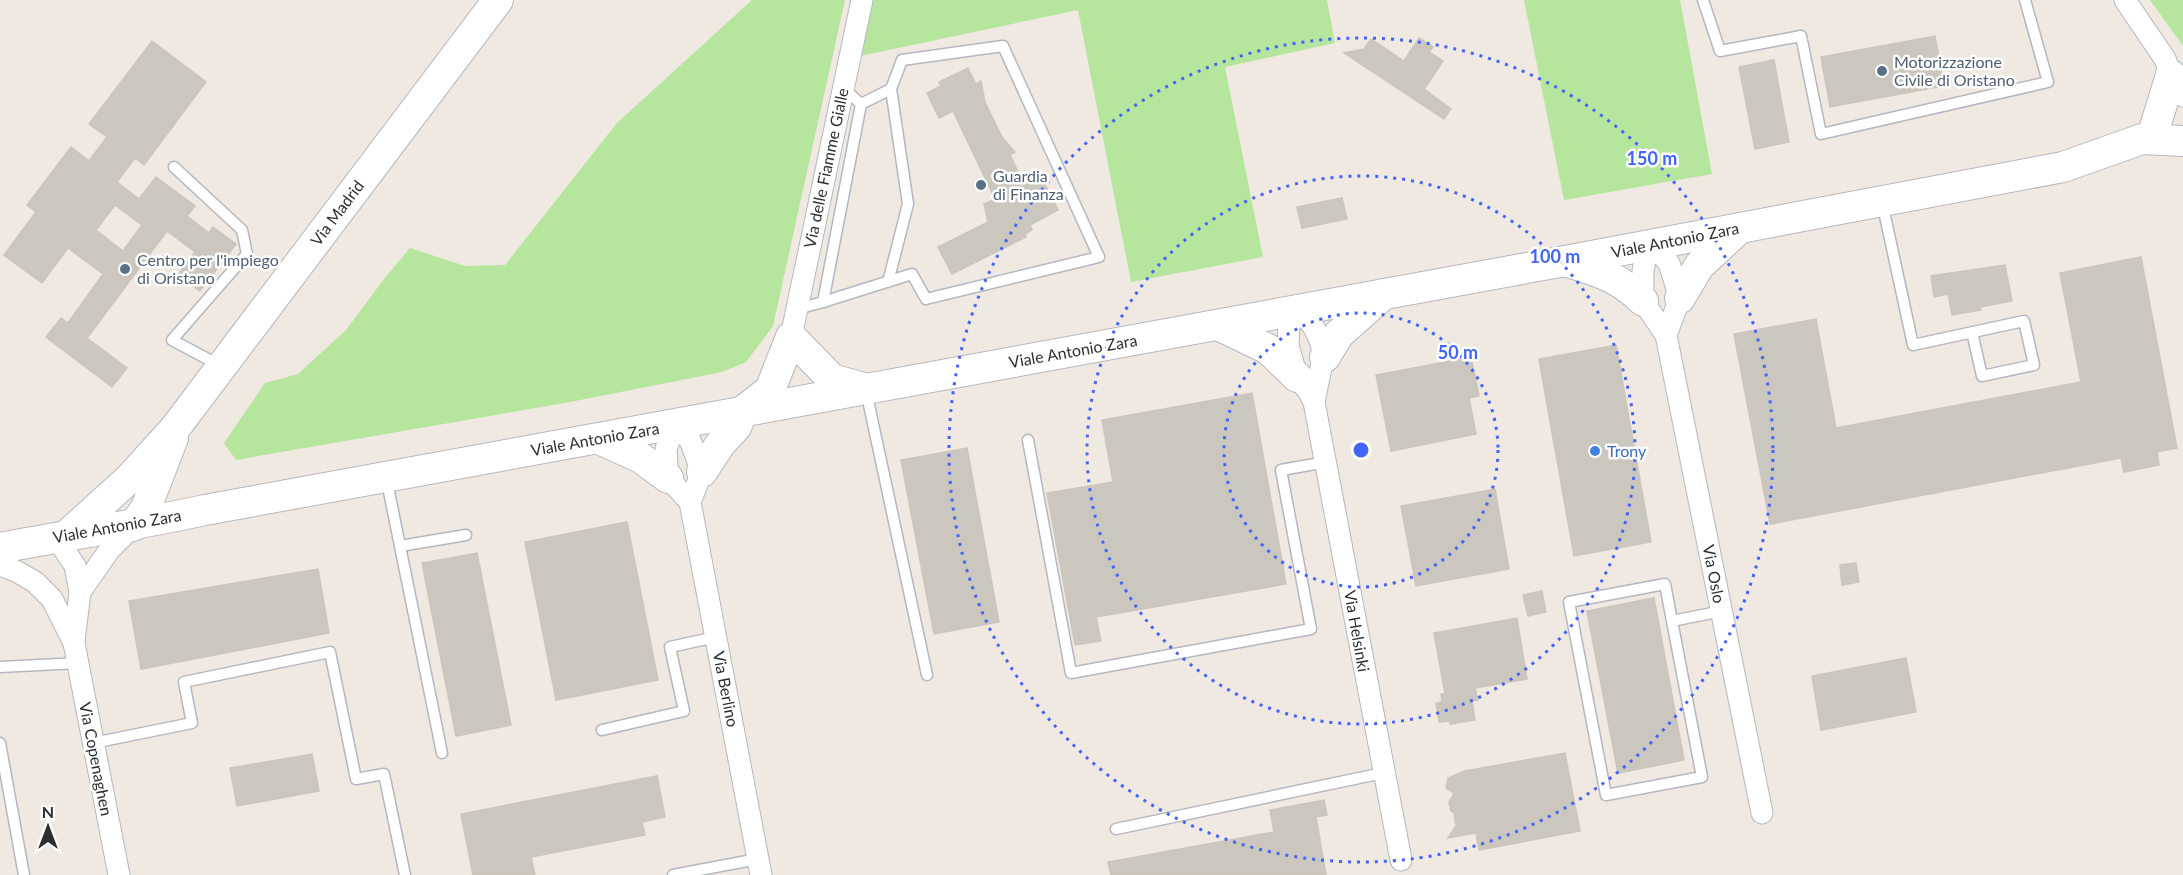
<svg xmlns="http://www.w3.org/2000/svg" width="2183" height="875" viewBox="0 0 2183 875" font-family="Lato,sans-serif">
<rect width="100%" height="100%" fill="#efe9e1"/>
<g fill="#b6e59e">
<polygon points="752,0 845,0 773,326 746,362 722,372 570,402 236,460 224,443 265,383 298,374 346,330 384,279 410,248 465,266 505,265 617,123"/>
<polygon points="871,0 1327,0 1335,43 1225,67 1263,257 1131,282 1078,10 860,56"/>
<polygon points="1524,0 1680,0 1712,174 1564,200"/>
<polygon points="2150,0 2183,0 2183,46"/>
</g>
<g fill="#cbc7bf" stroke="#cbc5ba" stroke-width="1.5" fill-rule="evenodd">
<polygon points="1935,36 1944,86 1830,107 1821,57"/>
<polygon points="1419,38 1433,47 1429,52 1443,61 1424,89 1451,109 1444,119 1344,53 1364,49 1371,39 1404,61"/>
<path d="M152,41L206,82L144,165L135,158L117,182L139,199L156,177L195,206L187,216L209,233L213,227L236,244L200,291L178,275L195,252L167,231L87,338L127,368L112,387L46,337L61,318L68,323L103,274L68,248L42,283L4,255L36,212L27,205L71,147L89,161L107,137L89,124ZM115,205L142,225L123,251L96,230Z"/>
<polygon points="1774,60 1789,142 1755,149 1739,67"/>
<polygon points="968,68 976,84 981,81 985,102 1002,137 1015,152 1010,155 1023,182 1040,174 1058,210 1030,225 1032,230 1025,234 1026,237 952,274 938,247 988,222 984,204 995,199 953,111 939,118 927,93 941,86 939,82"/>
<polygon points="1342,198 1347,219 1302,228 1297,207"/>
<polygon points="2141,257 2177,448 2157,452 2159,465 2124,472 2121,458 1770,524 1734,334 1816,319 1836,428 2081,382 2060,273"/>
<polygon points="2005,265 2012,301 1980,307 1981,310 1952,315 1948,294 1934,297 1931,276"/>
<polygon points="1616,345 1651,542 1574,556 1539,359"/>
<polygon points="1471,357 1479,396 1469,398 1476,434 1391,451 1376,375"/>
<polygon points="1252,393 1286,584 1096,617 1101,641 1075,645 1047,493 1113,482 1102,420"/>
<polygon points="967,448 999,622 934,634 901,460"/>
<polygon points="1495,489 1509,569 1416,586 1401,506"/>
<polygon points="627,522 658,680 556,700 525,542"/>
<polygon points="477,553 511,725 456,736 422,563"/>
<polygon points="1856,563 1859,582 1842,585 1840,565"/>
<polygon points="318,569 329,633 141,669 129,601"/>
<polygon points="1542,591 1546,612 1528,616 1523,595"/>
<polygon points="1654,598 1684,760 1618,773 1587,611"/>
<polygon points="1517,618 1527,679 1475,688 1478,700 1472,701 1475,720 1450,724 1450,721 1439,722 1436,703 1442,702 1441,694 1445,694 1434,633"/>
<polygon points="1906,658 1916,712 1821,730 1812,676"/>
<polygon points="1565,753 1580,831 1479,850 1476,833 1448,838 1456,826 1454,813 1451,811 1449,802 1454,793 1446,788 1448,778 1465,771"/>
<polygon points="312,754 319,791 237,806 230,768"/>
<polygon points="657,776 665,817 642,822 645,835 531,857 535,875 473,875 461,814"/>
<polygon points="1324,800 1327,815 1316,817 1326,875 1111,875 1108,862 1274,832 1270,810"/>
</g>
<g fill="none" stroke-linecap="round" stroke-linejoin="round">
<g stroke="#b4b7c1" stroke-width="13">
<g id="lane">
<polyline points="1703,0 1720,51 1801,36 1821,134 2048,82 2025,0"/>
<polyline points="861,104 891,89"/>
<polyline points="174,167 242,230 247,254 172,340 219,365"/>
<polyline points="1882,202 1913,345 2024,321 2034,365 1982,376 1972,332"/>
<polyline points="823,302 912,274 926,299 1099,257 1003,46 902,60 891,89 908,204 888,282"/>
<polyline points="797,309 823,302 861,104 843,88"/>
<polyline points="866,391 927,675"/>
<polyline points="1028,440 1071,673 1311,629 1281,470 1326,462"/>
<polyline points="386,477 442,753"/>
<polyline points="400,546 466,535"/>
<polyline points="1672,621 1702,777 1606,795 1569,602 1665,584 1672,621 1722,611"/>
<polyline points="0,667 78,663"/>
<polyline points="602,730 684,711 670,647 716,637"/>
<polyline points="0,743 24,875"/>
<polyline points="93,743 192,723 184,682 330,652 356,779 384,774 405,875"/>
<polyline points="1116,829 1383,773"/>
<polyline points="673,875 758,859"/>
</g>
</g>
<g stroke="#b4b7c1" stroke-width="23">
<g id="street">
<polyline points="2125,0 2165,59 2171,75 2183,96"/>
<polyline points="1666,335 1680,298 1669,263 1660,253 1648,245 1643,271 1643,301 1666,335 1762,813"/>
<polyline points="791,337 862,0"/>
<path d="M1314,402L1322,363L1325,357C1319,336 1315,324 1298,310L1289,326L1288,345L1297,377L1309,392L1314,402L1401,860"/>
<polyline points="690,502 668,478 666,449 675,425 690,440 702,472 690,502 761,875"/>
<polyline points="56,537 75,566 80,592 74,641"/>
<polyline points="0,565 16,571 35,582 52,599 74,643 119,875"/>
<polyline points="80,592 110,549 133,526"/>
</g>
</g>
<g stroke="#b4b7c1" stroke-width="32">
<g id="secondary">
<polyline points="2155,127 2171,75"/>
<path d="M1568,262C1599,272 1619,277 1643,301"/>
<polyline points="1680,298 1699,266 1740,228"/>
<polyline points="1218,325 1268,349 1297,377"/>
<polyline points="1325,357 1339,334 1384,294"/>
<polyline points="599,439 641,458 668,478"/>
<polyline points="702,472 721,443 736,427 743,411 770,390 791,337 832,379 863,388"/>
<polyline points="133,526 146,508 173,438"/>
<polyline points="67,535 130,478 176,427 498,0"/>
<path d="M0,548C68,535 137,525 205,510L1565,261L2063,167L2142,139L2183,141"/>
</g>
</g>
<use href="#lane" stroke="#fff" stroke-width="10"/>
<use href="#street" stroke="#fff" stroke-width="21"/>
<use href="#secondary" stroke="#fff" stroke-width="30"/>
</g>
<g fill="none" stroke="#4264fb" stroke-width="3" stroke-dasharray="3 6">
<circle cx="1361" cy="450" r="137"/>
<circle cx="1361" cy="450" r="274"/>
<circle cx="1361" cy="450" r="412"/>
</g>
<g fill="#5c6f8a" stroke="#fff" stroke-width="2">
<circle cx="1882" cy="71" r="6"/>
<circle cx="981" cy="185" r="6"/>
<circle cx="125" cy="269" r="6"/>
</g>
<circle fill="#3f7fe0" stroke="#fff" stroke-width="2" cx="1595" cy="451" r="6"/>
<g text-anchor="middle" stroke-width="5" stroke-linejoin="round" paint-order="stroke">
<g font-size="16" fill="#4e5e75" stroke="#fff" text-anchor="start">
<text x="1894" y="68">Motorizzazione<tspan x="1894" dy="18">Civile di Oristano</tspan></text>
<text x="993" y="182">Guardia<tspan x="993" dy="18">di Finanza</tspan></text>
<text x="137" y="266">Centro per l'impiego<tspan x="137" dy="18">di Oristano</tspan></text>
</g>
<g font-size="16" fill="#2e2e2e" stroke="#fff">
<text transform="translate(826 168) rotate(-78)" y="6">Via delle Fiamme Gialle</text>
<text transform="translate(337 213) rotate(-53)" y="6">Via Madrid</text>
<text transform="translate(1675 240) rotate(-11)" y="6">Viale Antonio Zara</text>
<text transform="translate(1073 351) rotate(-10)" y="6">Viale Antonio Zara</text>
<text transform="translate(595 439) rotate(-10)" y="6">Viale Antonio Zara</text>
<text transform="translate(117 526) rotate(-10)" y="6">Viale Antonio Zara</text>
<text transform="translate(1714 574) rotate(79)" y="6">Via Oslo</text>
<text transform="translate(1357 631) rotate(80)" y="6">Via Helsinki</text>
<text transform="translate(726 689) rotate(79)" y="6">Via Berlino</text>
<text transform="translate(96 759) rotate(79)" y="6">Via Copenaghen</text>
</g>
<g font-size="16" fill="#366cbe" stroke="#fff" text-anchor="start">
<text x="1607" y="457">Trony</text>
</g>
</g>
<circle cx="1361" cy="450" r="9" fill="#4264fb" stroke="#fff" stroke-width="3"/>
<g font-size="18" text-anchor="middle" font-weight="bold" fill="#4264fb" stroke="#fff" stroke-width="5" stroke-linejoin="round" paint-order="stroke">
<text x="1652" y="165">150 m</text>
<text x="1555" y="263">100 m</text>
<text x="1458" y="359">50 m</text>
</g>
<g transform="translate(48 827)" stroke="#ffffff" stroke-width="4.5" paint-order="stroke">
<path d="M0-4.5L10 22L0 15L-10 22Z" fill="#2e2e2e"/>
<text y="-9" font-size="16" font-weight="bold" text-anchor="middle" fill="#2e2e2e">N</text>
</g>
</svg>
